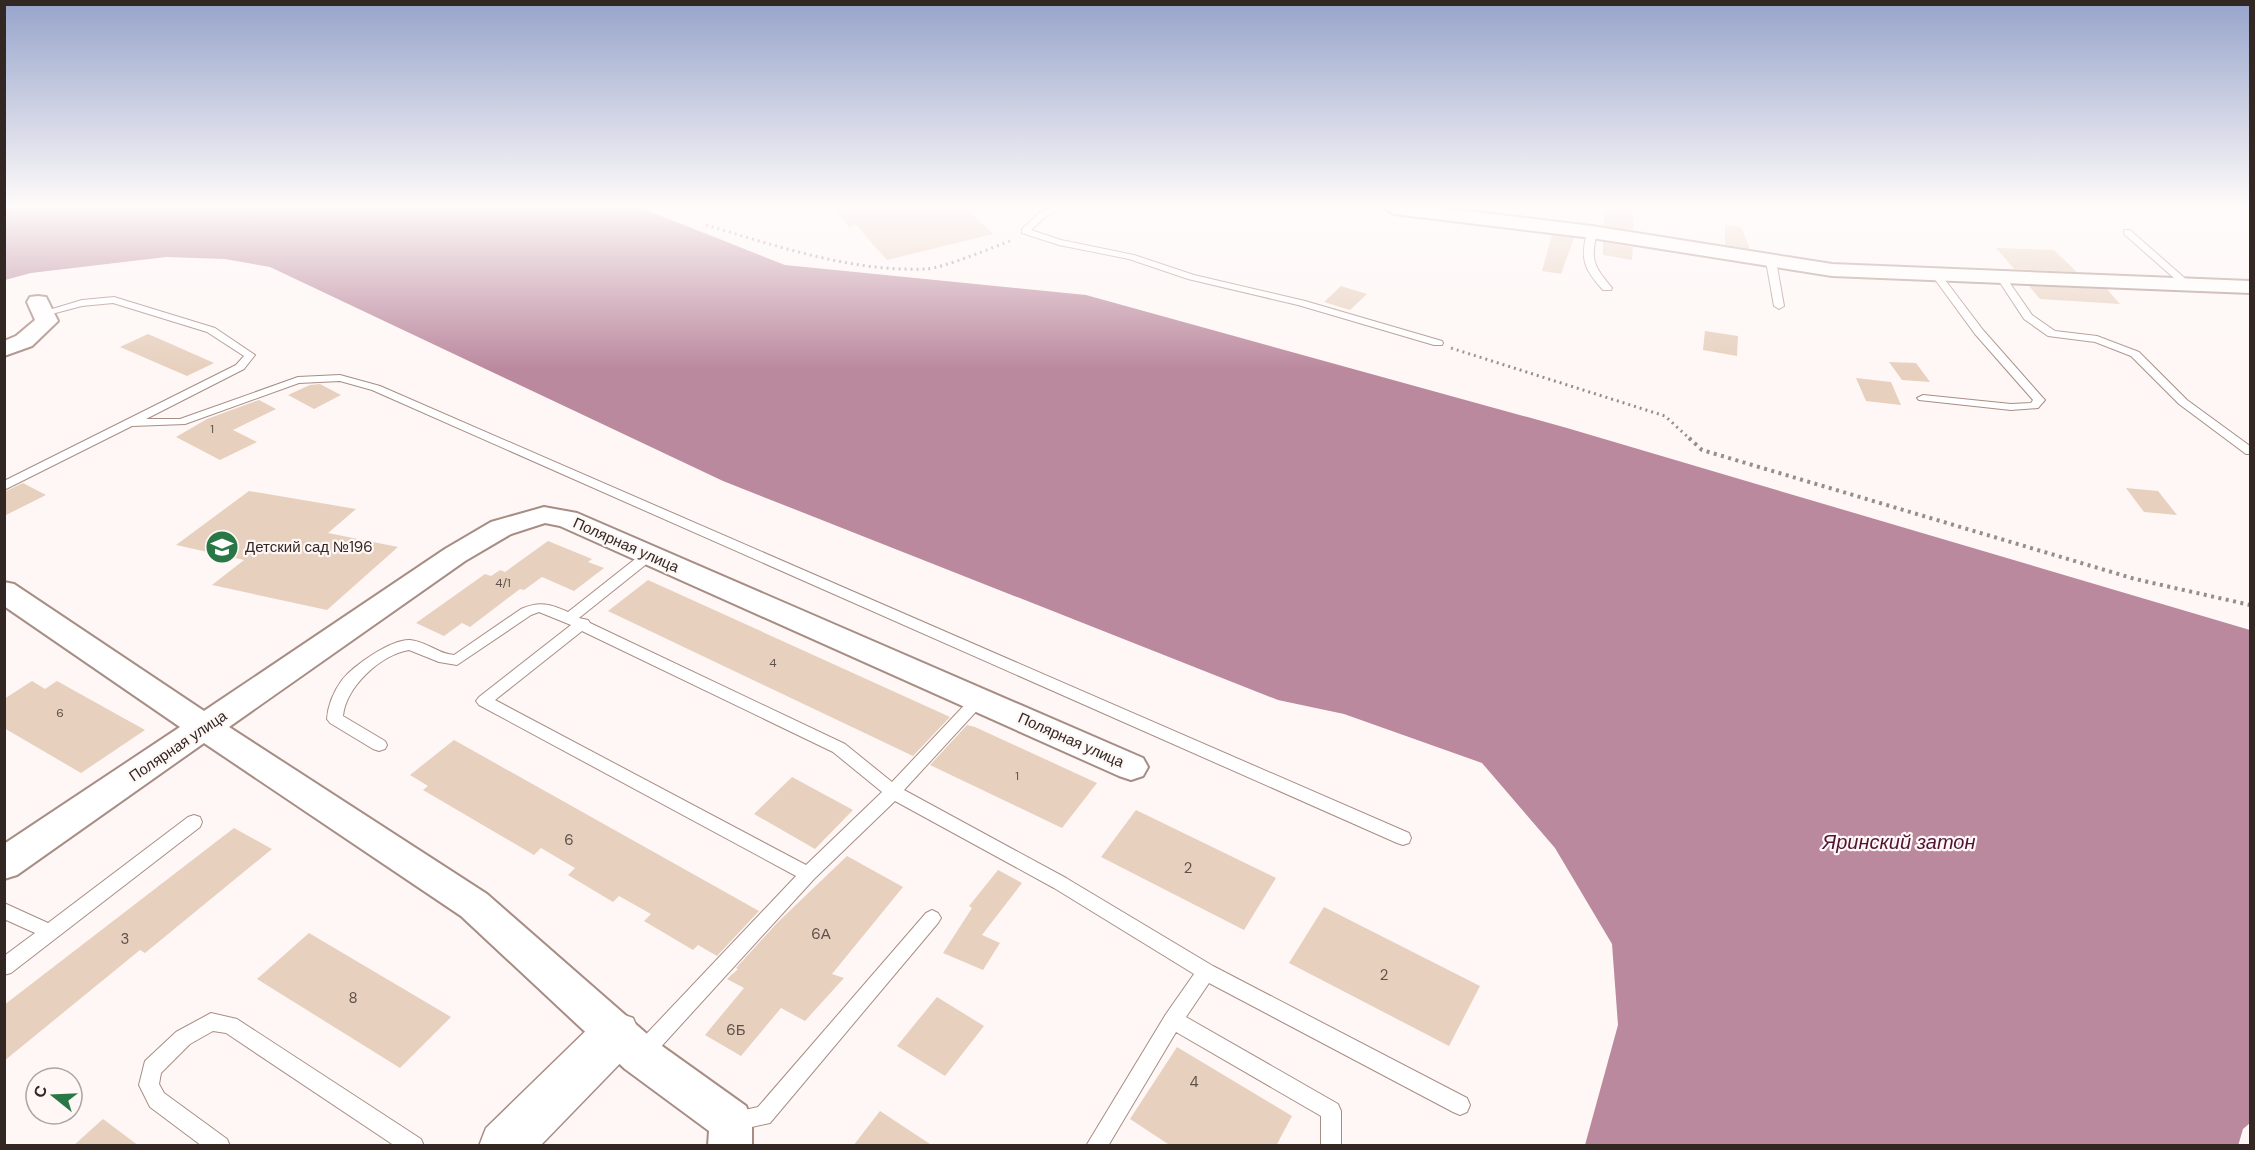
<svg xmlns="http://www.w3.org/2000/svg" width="2255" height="1150" viewBox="0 0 2255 1150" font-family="'DM Sans',sans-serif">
<rect width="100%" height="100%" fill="#fef7f5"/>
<polygon fill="#bb899e" points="5,208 641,208 785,265 1086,295 1567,428 2250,630 2250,1123 2243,1129 2238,1146 1585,1145 1618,1025 1612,944 1555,848 1482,763 1344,714 1278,700 723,481 270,267 225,259 166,257 31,273 5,280"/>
<g fill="#e7d0be">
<polygon points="833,208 966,208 993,234 887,260 856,225 849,227"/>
<polygon points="1605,208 1633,208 1633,230 1604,226"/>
<polygon points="1725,225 1741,227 1750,249 1725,245"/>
<polygon points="1552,235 1574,238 1561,274 1542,271"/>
<polygon points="1603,242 1633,247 1632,260 1603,255"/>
<polygon points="1996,248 2054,250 2077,272 2014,269"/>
<polygon points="1341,286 1367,294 1350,310 1324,302"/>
<polygon points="2029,286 2107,289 2120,304 2040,299"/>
<polygon points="1705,331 1738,336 1737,356 1703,350"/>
<polygon points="148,334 162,340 214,363 187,376 120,347"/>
<polygon points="1889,362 1916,363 1930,382 1902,380"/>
<polygon points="1856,378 1891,382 1901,405 1866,401"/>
<polygon points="320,384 341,395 314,409 288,395 310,385"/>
<polygon points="259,400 276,409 233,430 257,442 220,460 176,437 207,419"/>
<polygon points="23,483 46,495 4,516 4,492"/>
<polygon points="2126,488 2158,491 2177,515 2144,512"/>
<polygon points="249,491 356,509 328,533 398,547 327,610 212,585 244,560 176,545"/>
<polygon points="548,541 592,559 588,562 604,568 574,591 542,577 524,590 520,589 470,627 462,623 444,636 416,623 485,574 491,576 500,570 505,572"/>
<polygon points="648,580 950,717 913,756 608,611"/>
<polygon points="32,681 45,689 57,681 145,730 81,773 4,728 4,699"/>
<polygon points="967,725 975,727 1097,783 1062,828 930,765"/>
<polygon points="454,740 759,911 717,956 698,945 693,950 644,921 651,914 619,896 613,902 568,875 575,868 541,848 534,855 423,790 428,786 410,775"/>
<polygon points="792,777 853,810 815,849 754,814"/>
<polygon points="1136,810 1276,878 1244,930 1101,857"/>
<polygon points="234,828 272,849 145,953 140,950 4,1061 4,1005"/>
<polygon points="847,856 903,887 832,974 844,978 805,1021 781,1008 741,1056 705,1035 744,988 727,979 738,969 736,968 778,922"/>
<polygon points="998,870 1022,883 982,935 1000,943 983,970 943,953 972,908 969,906"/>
<polygon points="1324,907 1480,986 1449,1046 1289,963"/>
<polygon points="309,933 451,1017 400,1068 257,979"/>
<polygon points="937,997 984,1026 945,1076 897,1046"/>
<polygon points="1177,1047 1292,1116 1276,1146 1171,1146 1130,1119"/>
<polygon points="880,1111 933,1146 853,1146"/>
<polygon points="103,1119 139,1146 73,1146"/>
</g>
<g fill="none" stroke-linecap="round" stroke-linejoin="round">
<g stroke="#a88d84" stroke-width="2">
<g id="service">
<polygon points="1049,208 1061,208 1045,217 1031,230 1061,240 1134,255 1194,275 1305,301 1442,341 1443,343 1442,345 1434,345 1298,305 1188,279 1129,259 1059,245 1022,233 1022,229 1039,213"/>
<path d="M1592,229L1597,232C1590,261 1594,266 1612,288L1611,290H1603C1584,269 1580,260 1587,232Z"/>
<polygon points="2124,230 2130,230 2188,281 2188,285 2182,285 2124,234"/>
<polygon points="1771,258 1776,261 1784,306 1779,309 1774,306 1766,261"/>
<polygon points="1936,271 1939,272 1983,330 2043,398 2045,400 2038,408 2011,410 1919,400 1917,398 1923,395 2011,404 2031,403 2033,400 1975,334 1931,274"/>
<polygon points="2002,275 2005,276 2032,315 2055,331 2097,336 2139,352 2187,400 2250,446 2250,454 2246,454 2179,404 2131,356 2095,342 2048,336 2024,319 1997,278"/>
<polygon points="114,297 215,328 255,355 244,369 146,419 180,419 298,377 340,375 380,386 1409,833 1411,838 1409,843 1403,845 1397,843 372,390 340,381 299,383 185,424 132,426 4,490 4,481 236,365 244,356 207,332 113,303 82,306 44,316 39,313 82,300"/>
<path d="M649,551L656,555L654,558L579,618L588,620L590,623L845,744L892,782L973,696H983L986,700L983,704L904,790L1066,878L1213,966L1467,1098L1470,1105L1467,1112L1460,1115L1453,1112L1209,983L1186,1017L1338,1104L1341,1111V1146H1321V1116L1176,1032L1108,1146H1086L1166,1014L1194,974L1054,888L895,801L814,879L648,1061L641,1063L634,1061L631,1054L634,1047L796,876L479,705L476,701L479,697L571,625L539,612L531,615L457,665L439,662L409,650C380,655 346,687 343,716L385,741L387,745L385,749L379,751L373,749L330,723L327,719C328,705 334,691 342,680C353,666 391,639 410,640C426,641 438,654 454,655L521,609C540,601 550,604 568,612L644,552ZM582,631L833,752L882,792L806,865L495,700Z"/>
<polygon points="194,815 200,817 202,822 200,827 11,973 4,975 4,956 35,933 4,919 4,903 48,923 188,817"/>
<polygon points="932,910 938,913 941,918 938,923 770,1123 734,1131 727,1128 724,1121 727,1114 758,1107 926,913"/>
<polygon points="211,1013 237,1019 421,1139 424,1146 395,1146 226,1033 213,1031 190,1044 161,1073 159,1084 164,1093 227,1139 230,1146 202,1146 150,1107 139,1085 145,1061 176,1032"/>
</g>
</g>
<g stroke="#a88d84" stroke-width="4">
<g id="minor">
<polygon points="1385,208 1442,208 1592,226 1832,264 2250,281 2250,293 1832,276 1592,238 1394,214"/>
<polygon points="38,296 46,297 58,321 32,346 4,356 4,341 16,336 35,320 27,302 30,297"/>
<polygon points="544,507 577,513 1143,758 1148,767 1143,776 1131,780 1119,776 560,526 545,523 511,534 465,561 229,727 487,894 655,1041 746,1106 752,1121 752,1146 708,1146 709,1131 625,1069 461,916 204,743 17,875 4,879 4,844 180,727 4,606 4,582 14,584 204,711 445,549 491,522"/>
</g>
</g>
<g stroke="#a88d84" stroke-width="3">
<polygon id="tertiary" points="616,1012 633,1018 640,1034 633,1050 540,1146 479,1146 486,1128 599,1018"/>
</g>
<g stroke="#978e8b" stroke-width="3" stroke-dasharray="2 4" stroke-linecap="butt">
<path d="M706,225C777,246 851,272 926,269C944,268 993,247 1013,240"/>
<polyline points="1451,348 1665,416 1691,440"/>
</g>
<polyline stroke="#978e8b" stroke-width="4" stroke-dasharray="3 4.5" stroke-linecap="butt" points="1689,438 1702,450 2135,579 2250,605"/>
<use href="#service" fill="#fff" fill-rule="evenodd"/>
<use href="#minor" fill="#fff" fill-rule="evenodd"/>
<use href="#tertiary" fill="#fff" fill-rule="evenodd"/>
</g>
<linearGradient id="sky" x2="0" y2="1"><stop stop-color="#96a3ca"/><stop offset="0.56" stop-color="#fffbfa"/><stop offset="1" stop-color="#fffbfa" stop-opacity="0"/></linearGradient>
<rect width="2255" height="369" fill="url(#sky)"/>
<defs>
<g id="school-disc" transform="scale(1.725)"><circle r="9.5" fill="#297747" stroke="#fef7f5"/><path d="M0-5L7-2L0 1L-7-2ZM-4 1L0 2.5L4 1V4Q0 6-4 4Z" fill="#fff"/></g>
</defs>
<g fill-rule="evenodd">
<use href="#school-disc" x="222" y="547"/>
</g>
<g text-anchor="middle" stroke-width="4.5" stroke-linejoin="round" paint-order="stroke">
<g font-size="12" fill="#5f514a">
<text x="212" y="433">1</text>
<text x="503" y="587">4/1</text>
<text x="773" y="667">4</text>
<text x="60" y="717">6</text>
<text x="1017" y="780">1</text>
</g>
<g font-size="15" fill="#322723" stroke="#fef7f5">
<text transform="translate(626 545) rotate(24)" y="5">Полярная улица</text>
<text transform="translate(1071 740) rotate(24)" y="5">Полярная улица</text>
<text transform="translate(178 746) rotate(-34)" y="5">Полярная улица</text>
</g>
<g font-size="15" fill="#322723" stroke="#fef7f5" text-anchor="start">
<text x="245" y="552">Детский сад №196</text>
</g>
<g font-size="15" fill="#5f514a">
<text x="569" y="845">6</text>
<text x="1188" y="873">2</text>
<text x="821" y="939">6А</text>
<text x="125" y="944">3</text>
<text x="1384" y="980">2</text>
<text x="353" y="1003">8</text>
<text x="736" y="1035">6Б</text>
<text x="1194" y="1087">4</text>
</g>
<g font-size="20" font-style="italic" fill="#511434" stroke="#fef7f5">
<text x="1899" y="849">Яринский затон</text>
</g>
</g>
<rect width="2255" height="1150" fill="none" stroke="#322723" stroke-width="12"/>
<g transform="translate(54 1096) rotate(288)"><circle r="28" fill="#fef7f5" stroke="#aca4a1" stroke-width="1.5"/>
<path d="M0-4.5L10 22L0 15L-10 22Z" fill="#297747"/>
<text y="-9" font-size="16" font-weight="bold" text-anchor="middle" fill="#322723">С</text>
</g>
</svg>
